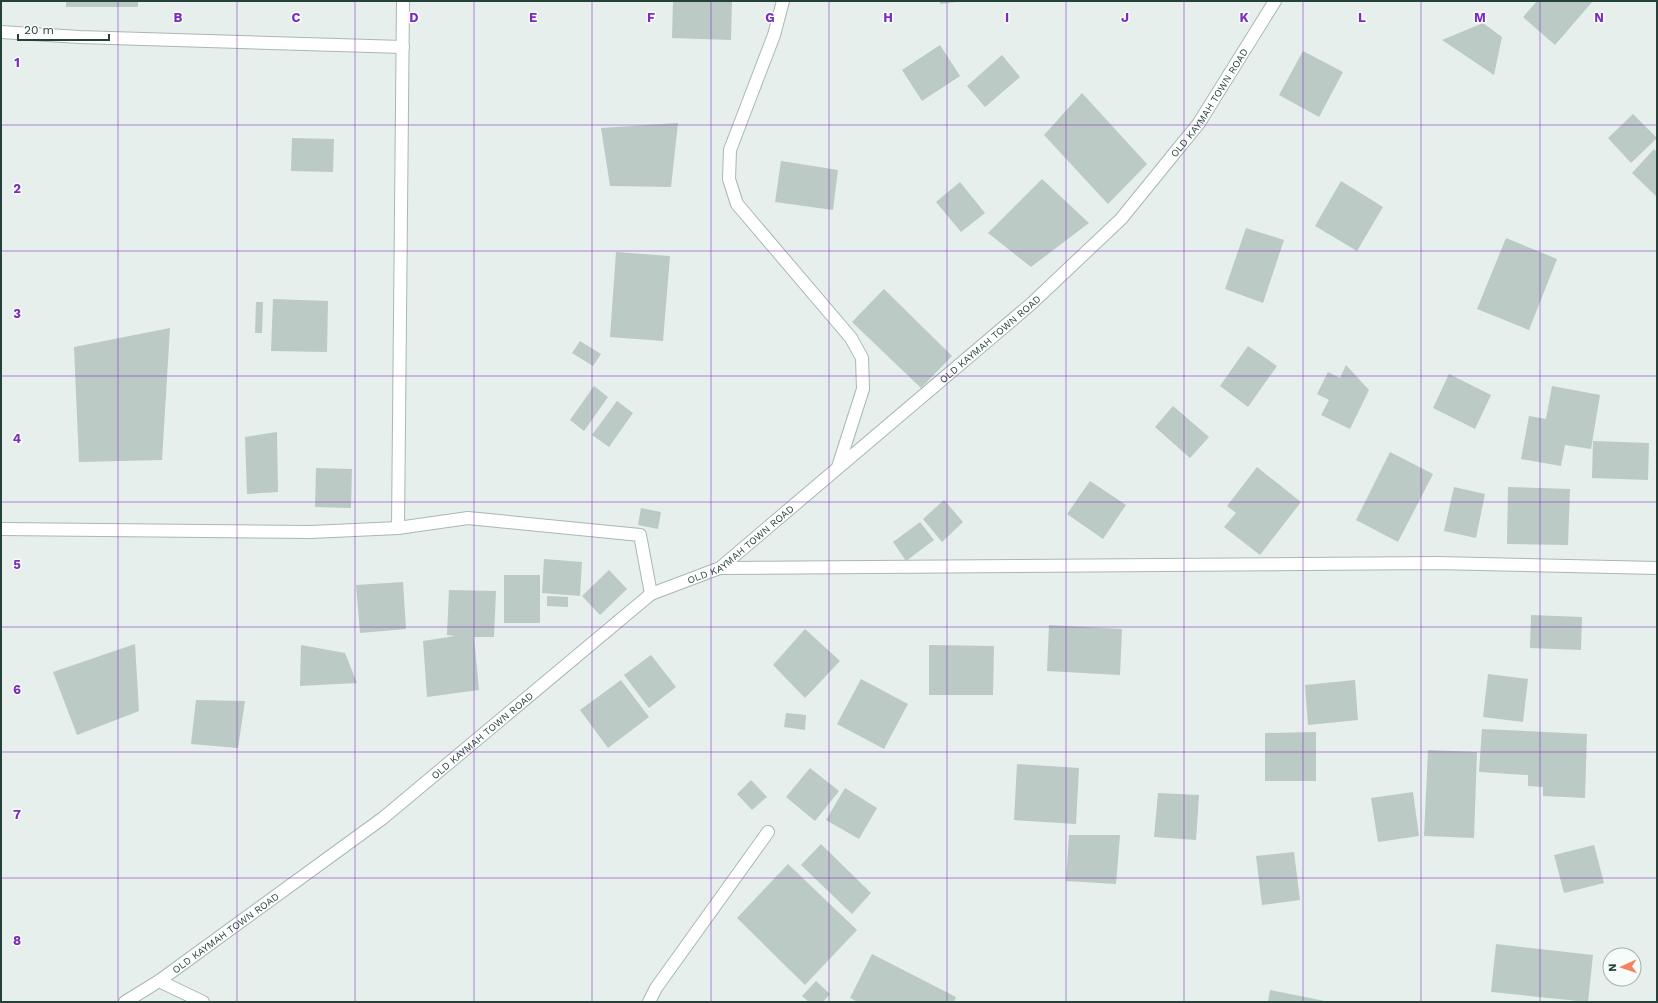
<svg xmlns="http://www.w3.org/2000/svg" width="1658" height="1003" viewBox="0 0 1658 1003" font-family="'Work Sans',sans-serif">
<rect width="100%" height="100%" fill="#e6efeb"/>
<g fill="#bbcac4">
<rect x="66" y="1" width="72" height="6"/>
<polygon points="673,1 732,1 731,40 672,38"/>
<polygon points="940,1 956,1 956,2 940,4"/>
<polygon points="1537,1 1593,1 1555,45 1523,17"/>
<polygon points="1483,23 1502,37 1494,75 1442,40"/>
<polygon points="940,45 960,76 922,101 902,70"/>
<polygon points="1303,51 1343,72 1319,117 1279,95"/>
<polygon points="1002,55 1020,77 985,107 967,86"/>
<polygon points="1082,93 1147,164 1108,204 1044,135"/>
<polygon points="1633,114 1657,138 1631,163 1608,138"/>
<polygon points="678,123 671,187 610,186 601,128"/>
<polygon points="292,138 334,139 333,172 291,171"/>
<polygon points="1654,149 1657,152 1657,197 1632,173"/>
<polygon points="781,161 838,170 833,210 775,202"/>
<polygon points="1042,179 1089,223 1031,267 988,233"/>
<polygon points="1341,181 1383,207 1357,251 1315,226"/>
<polygon points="960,182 985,213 961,232 936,202"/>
<polygon points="1246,228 1284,240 1263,303 1225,289"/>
<polygon points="1506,238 1557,259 1529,330 1477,309"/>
<polygon points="616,252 670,256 663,341 610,337"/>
<polygon points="884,289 952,356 921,388 852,322"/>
<polygon points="273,299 328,301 327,352 271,351"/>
<polygon points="256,302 263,302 262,333 255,333"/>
<polygon points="170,328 162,460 79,462 74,347"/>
<polygon points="580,341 601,354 593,366 572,353"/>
<polygon points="1248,346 1277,366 1248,407 1220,386"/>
<polygon points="1346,365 1369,390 1350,429 1321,415 1329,400 1317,394 1328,372 1340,378"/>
<polygon points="1449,374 1491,395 1475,429 1433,408"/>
<polygon points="594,386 608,397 584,431 570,420"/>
<polygon points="1552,386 1600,395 1591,449 1565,445 1561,466 1521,459 1529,416 1546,419"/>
<polygon points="617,401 633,413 609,447 592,435"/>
<polygon points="1173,406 1209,437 1190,458 1155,427"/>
<polygon points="277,432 278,492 247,494 245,437"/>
<polygon points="1593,441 1649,443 1648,480 1592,478"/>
<polygon points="1390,452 1433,474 1398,542 1356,520"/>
<polygon points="1257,467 1301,502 1260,555 1224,527 1236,513 1227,506"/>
<polygon points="316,468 352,469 351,508 315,507"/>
<polygon points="1090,481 1126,505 1103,539 1067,514"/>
<polygon points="1454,487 1485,494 1476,538 1444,531"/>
<polygon points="1508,487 1570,489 1568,545 1507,544"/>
<polygon points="944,500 963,522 942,542 923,519"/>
<polygon points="641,508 661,512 658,529 638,525"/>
<polygon points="920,522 934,540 906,561 893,542"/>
<polygon points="544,559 582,562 580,596 542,593"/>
<polygon points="609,570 627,589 600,615 582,596"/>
<rect x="504" y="575" width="36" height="48"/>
<polygon points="403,582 406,629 360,633 356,585"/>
<polygon points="449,590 496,591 494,637 474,637 479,690 427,697 423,641 455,636 447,635"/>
<polygon points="547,596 568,597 568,607 547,606"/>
<polygon points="1531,615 1582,617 1581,650 1530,648"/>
<polygon points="1049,625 1122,629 1120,675 1047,671"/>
<polygon points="805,629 840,661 805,698 773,665"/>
<polygon points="135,644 139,711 77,735 53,672"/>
<polygon points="301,645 345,653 357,683 300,686"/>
<polygon points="929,645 994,646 993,695 929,695"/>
<polygon points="651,655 676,687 649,708 624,675"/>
<polygon points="1488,674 1528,679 1523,722 1483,717"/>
<polygon points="861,679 908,704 884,749 837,724"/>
<polygon points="621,680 649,717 608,748 580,710"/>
<polygon points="1355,680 1358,720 1308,725 1305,685"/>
<polygon points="196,700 245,701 238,748 191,744"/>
<polygon points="786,713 806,715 805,730 784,727"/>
<polygon points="1482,729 1587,734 1585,798 1543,796 1543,787 1528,786 1528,775 1479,772"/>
<polygon points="1316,732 1316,781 1265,781 1265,733"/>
<polygon points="1428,750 1477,752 1474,838 1424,836"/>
<polygon points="1017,764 1079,768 1076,824 1014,820"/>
<polygon points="810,768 839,791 815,821 786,797"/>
<polygon points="751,780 767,797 752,810 737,794"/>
<polygon points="845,788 877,808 859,839 826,820"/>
<polygon points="1413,792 1419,836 1378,842 1371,798"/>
<polygon points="1158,793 1199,795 1196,840 1154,837"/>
<polygon points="1069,835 1120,835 1116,884 1066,881"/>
<polygon points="821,844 871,893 852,914 801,865"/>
<polygon points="1594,845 1604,883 1564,893 1554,855"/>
<polygon points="1294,852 1300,900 1262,905 1256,856"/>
<polygon points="788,864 857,930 805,985 737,918"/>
<polygon points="1496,944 1593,955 1588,1002 1491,992"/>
<polygon points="872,954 956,997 954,1002 858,1002 850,998"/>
<polygon points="816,981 830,994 823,1002 809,1002 802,996"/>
<polygon points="1270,990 1325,1001 1325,1002 1268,1002"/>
</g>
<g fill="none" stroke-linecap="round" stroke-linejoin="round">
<g stroke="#a8b8b2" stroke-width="14">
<g id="street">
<polyline points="783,1 774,35 730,150 729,179 737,204 851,338 862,358 863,389 838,467"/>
<polyline points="1,32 79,37 403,47"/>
<polyline points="398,528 403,1"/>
<polyline points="1,529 311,532 398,528 468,518 640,535 651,594"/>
<polyline points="720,568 1436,563 1657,568"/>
<polyline points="159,981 203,1002"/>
<path id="s1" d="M125,1002L159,981L383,818L651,594L720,568L1031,304L1121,219L1199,123L1275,1"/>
<polyline points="649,1002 656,988 768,832"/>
</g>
</g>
<use href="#street" stroke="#fff" stroke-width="12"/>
</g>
<path fill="none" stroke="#7b2cbf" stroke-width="1" stroke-opacity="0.55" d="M118,1V1002M237,1V1002M355,1V1002M474,1V1002M592,1V1002M711,1V1002M829,1V1002M947,1V1002M1066,1V1002M1184,1V1002M1303,1V1002M1421,1V1002M1540,1V1002M1,125H1657M1,251H1657M1,376H1657M1,502H1657M1,627H1657M1,752H1657M1,878H1657"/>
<g text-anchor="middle" stroke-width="3" stroke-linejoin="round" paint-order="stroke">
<g font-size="10" fill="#24423a" stroke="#f7fbf9">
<text dy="4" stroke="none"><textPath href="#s1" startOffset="1418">OLD KAYMAH TOWN ROAD</textPath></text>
<text dy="4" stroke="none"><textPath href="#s1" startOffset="1094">OLD KAYMAH TOWN ROAD</textPath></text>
<text dy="4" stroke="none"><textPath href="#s1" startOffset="770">OLD KAYMAH TOWN ROAD</textPath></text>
<text dy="4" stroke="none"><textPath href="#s1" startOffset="446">OLD KAYMAH TOWN ROAD</textPath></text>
<text dy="4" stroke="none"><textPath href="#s1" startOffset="122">OLD KAYMAH TOWN ROAD</textPath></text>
</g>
</g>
<g font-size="13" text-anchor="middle" font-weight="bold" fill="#7b2cbf" stroke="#f7fbf9" stroke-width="3" stroke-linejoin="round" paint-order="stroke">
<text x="178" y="22">B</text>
<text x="296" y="22">C</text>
<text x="414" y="22">D</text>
<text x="533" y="22">E</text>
<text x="651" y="22">F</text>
<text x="770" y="22">G</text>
<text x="888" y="22">H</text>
<text x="1007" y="22">I</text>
<text x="1125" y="22">J</text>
<text x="1244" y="22">K</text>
<text x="1362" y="22">L</text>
<text x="1480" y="22">M</text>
<text x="1599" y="22">N</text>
<text x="17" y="67">1</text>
<text x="17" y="193">2</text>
<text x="17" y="318">3</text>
<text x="17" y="443">4</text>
<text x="17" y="569">5</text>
<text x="17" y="694">6</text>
<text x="17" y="819">7</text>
<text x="17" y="945">8</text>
</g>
<rect width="1658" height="1003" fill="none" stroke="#24423a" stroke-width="4"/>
<g transform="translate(1622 967) rotate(267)"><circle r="19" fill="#f7fbf9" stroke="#a3b1ad"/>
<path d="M0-3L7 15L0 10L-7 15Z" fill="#f4845f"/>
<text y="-6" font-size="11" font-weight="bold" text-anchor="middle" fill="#24423a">N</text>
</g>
<path d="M18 34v6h91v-6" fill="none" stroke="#24423a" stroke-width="2"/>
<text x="24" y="34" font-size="12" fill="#24423a" stroke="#f7fbf9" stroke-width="3" paint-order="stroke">20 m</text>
</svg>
